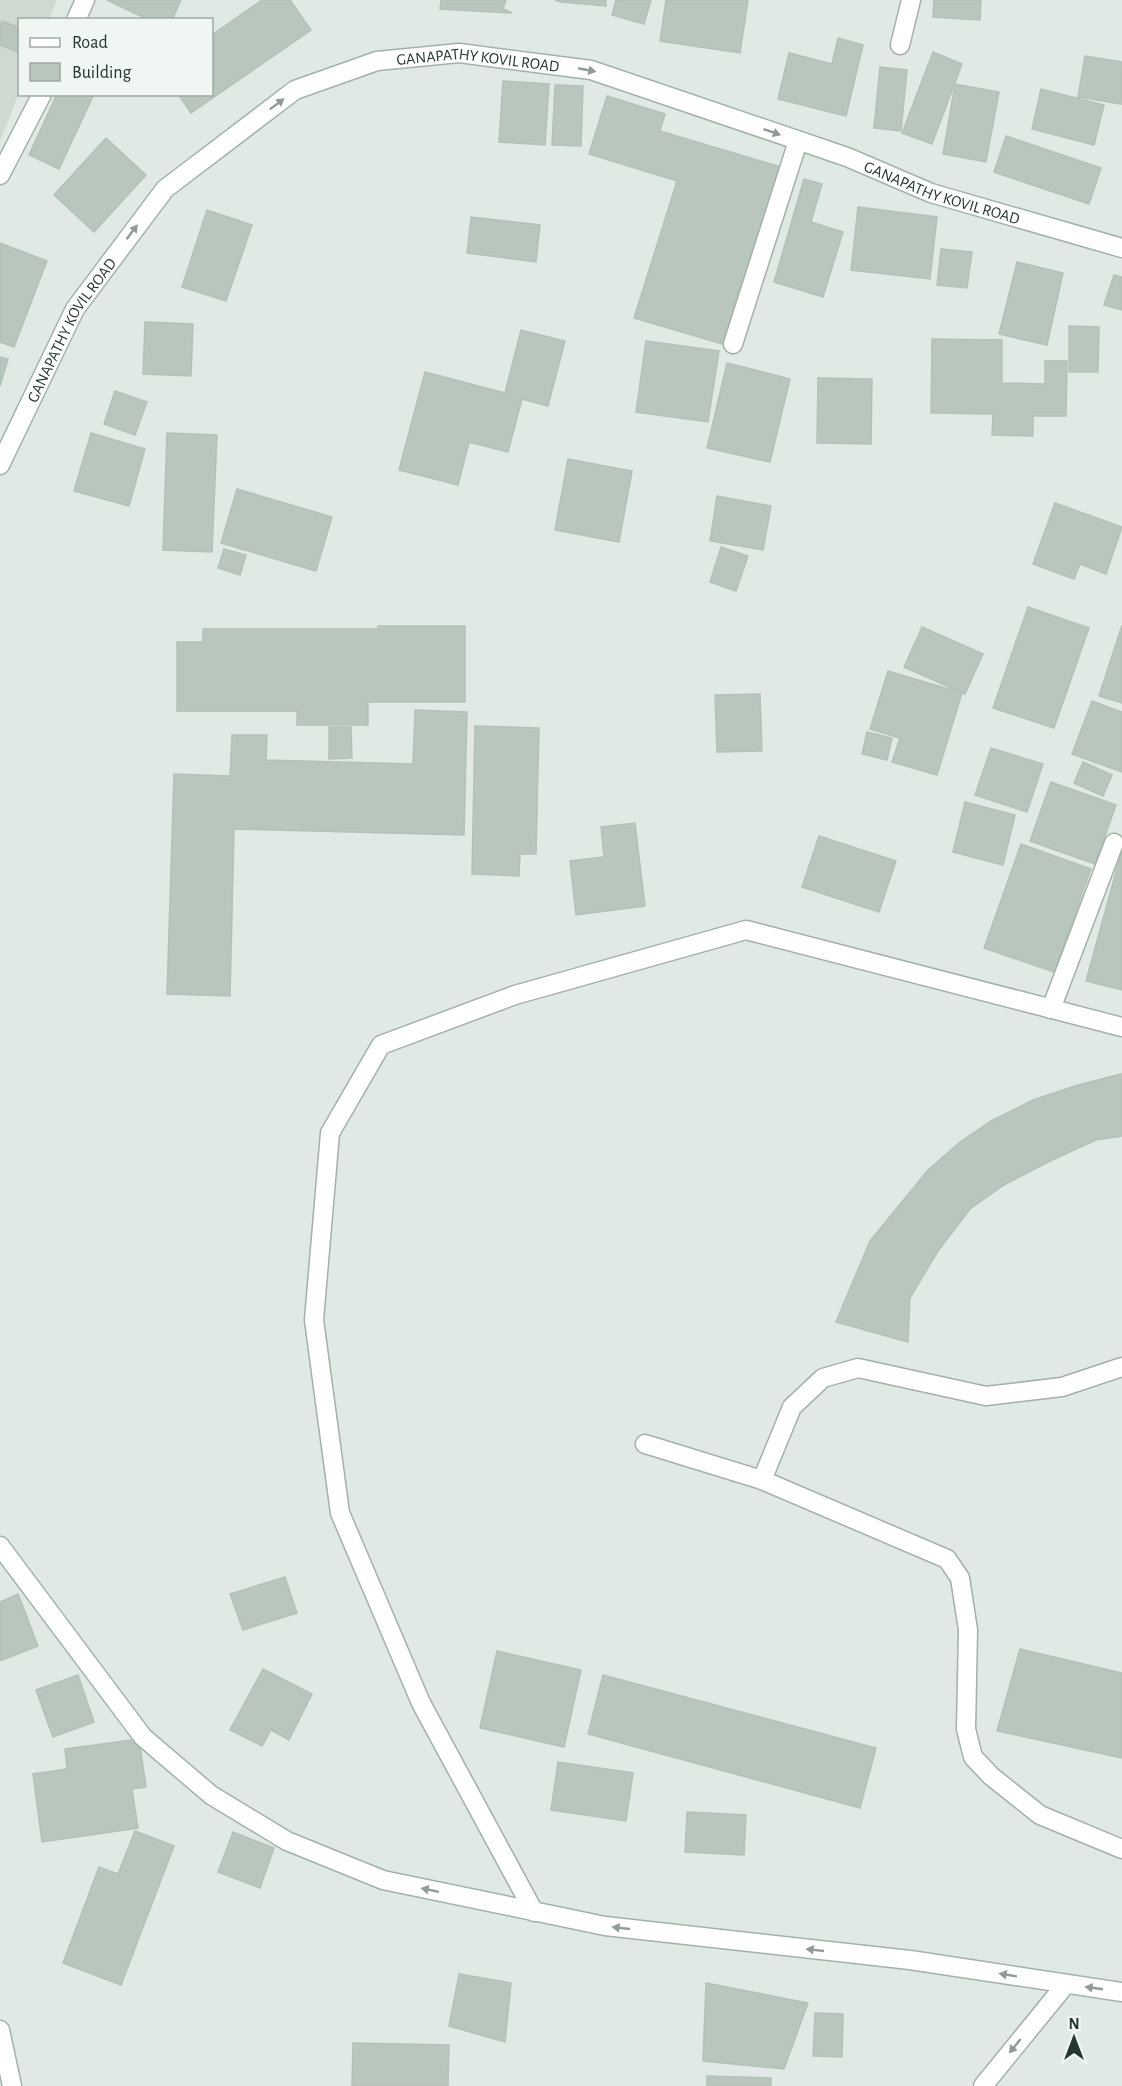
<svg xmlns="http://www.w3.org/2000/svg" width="1122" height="2086" viewBox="0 0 1122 2086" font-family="'Alegreya Sans',sans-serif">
<rect width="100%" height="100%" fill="#e0e9e3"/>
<polygon fill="#ced9d1" points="0,0 57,0 49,19 20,20 19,93 0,141"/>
<g fill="#b9c6be" stroke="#b3c2b8" stroke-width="1.5">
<polygon points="107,0 181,0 172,20 149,20"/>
<polygon points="262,0 290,0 311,30 191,113 178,94 212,94 212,35"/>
<polygon points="441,0 506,0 503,9 512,13 440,9"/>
<polygon points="555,0 606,0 606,6 561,2"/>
<polygon points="616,0 651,0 644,24 612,15"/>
<polygon points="666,0 748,0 740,53 660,41"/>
<polygon points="934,0 981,0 980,20 933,17"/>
<polygon points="2,21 20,28 18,52 0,45 0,27"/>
<polygon points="838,38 863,45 846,116 778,99 789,53 832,64"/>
<polygon points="933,52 962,64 932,144 902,133"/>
<polygon points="1085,56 1122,62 1121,104 1078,97"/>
<polygon points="880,67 907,70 901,131 874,128"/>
<polygon points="503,81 549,84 545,145 499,142"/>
<polygon points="955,84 999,92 986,162 943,154"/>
<polygon points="555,85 583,86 581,146 552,145"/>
<polygon points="1041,89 1104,105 1094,145 1032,129"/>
<polygon points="57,94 94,94 59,169 29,155"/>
<polygon points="607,96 665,114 660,131 781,167 726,345 634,318 677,181 589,154"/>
<polygon points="1006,136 1101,168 1089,204 994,172"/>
<polygon points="106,138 146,175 94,232 54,195"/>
<polygon points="804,179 822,184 811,222 843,232 823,297 774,282"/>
<polygon points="858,207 937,217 930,279 851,270"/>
<polygon points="207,210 252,225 226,301 182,287"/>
<polygon points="471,217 540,225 536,262 467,253"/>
<polygon points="0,243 47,261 14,347 0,342"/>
<polygon points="941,249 972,252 967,288 937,285"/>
<polygon points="1017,262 1063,273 1047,345 999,334"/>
<polygon points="1114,275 1122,277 1122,310 1104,305"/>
<polygon points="145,322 193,324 191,376 143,374"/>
<polygon points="1069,326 1099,327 1098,372 1069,372"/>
<polygon points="521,330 565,341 548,406 522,399 508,452 469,442 458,485 399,470 425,372 505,393"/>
<polygon points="932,339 1002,340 1002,383 1045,384 1045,361 1067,361 1066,416 1033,416 1033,436 992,435 993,414 931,413"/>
<polygon points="646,341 719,351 708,422 636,412"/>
<polygon points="0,357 8,359 0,386"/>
<polygon points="727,363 790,379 770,462 707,448"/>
<polygon points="818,378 872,379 871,444 817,443"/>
<polygon points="115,391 147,402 135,435 104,424"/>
<polygon points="91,433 145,449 129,506 74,491"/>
<polygon points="167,433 217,435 212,552 163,550"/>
<polygon points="568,459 632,471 619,542 555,530"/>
<polygon points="237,489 332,517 316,571 221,543"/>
<polygon points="717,496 771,506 763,550 710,541"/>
<polygon points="1055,503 1122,527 1106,574 1080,564 1074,579 1033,564"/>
<polygon points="721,547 748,556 736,591 710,582"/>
<polygon points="224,549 246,555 240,575 218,568"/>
<polygon points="1028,607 1089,628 1054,728 993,708"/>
<polygon points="1122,625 1122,703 1099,696"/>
<polygon points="378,626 465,626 465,702 368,702 368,725 297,725 297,711 177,711 177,642 203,642 203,629 378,629"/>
<polygon points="922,627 983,654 965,694 904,667"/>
<polygon points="888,671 962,693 937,775 892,762 900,738 870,729"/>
<polygon points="760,694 762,751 717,752 715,695"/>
<polygon points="1092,701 1122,712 1122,772 1072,754"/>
<polygon points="415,710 467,712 464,835 234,829 230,996 167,994 174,774 230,776 232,735 267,735 266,760 413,764"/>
<polygon points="475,726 539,728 536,854 520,854 519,876 472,874"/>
<polygon points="329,727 351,727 352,758 329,759"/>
<polygon points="867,732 892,738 887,760 862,754"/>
<polygon points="991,748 1043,764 1027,812 975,795"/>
<polygon points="1083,762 1112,775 1103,796 1074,783"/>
<polygon points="1051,782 1116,805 1095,864 1030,841"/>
<polygon points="965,802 1015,815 1003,865 953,852"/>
<polygon points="635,823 645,906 576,915 570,861 604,857 601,827"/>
<polygon points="819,836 896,861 879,912 802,887"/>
<polygon points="1021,844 1091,869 1054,972 984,948"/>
<polygon points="1122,850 1122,990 1086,981"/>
<polygon points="1121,1074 1122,1136 1096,1140 1050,1161 1004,1185 970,1209 938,1251 910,1298 908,1342 836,1322 870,1241 928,1170 960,1142 991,1121 1033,1100 1078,1085"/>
<polygon points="285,1577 297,1613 243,1630 230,1594"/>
<polygon points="18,1594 38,1646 0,1661 0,1602"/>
<polygon points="1020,1649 1122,1673 1122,1758 997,1731"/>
<polygon points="497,1651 581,1670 564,1747 480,1728"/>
<polygon points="263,1669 312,1694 289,1740 271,1730 262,1746 230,1730"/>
<polygon points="78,1675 94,1722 53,1737 36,1690"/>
<polygon points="603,1675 876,1748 860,1808 588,1734"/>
<polygon points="139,1739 146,1787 132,1789 138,1828 42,1842 33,1774 67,1769 65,1749"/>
<polygon points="558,1762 633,1773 626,1821 551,1810"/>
<polygon points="687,1812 746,1815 744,1855 685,1852"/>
<polygon points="135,1831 174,1846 121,1985 63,1963 99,1867 118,1874"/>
<polygon points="233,1832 274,1848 260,1888 218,1872"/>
<polygon points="459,1974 511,1983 505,2042 449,2026"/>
<polygon points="706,1983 808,2003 784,2069 703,2061"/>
<polygon points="815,2013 843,2014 842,2057 813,2056"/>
<polygon points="353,2043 449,2045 448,2086 352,2086"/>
<polygon points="707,2076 771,2078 771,2086 707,2086"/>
</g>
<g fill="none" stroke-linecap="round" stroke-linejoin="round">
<g stroke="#a4b0a8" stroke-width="21">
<g id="service">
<polyline points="1051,1009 1114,843"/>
<polyline points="645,1444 762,1480 947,1559 960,1578 968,1630 966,1729 973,1757 991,1776 1040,1815 1122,1849"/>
<polyline points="762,1480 792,1407 823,1378 858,1368 986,1396 1062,1387 1122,1367"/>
</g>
</g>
<g stroke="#a4b0a8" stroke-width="21">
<g id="minor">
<polyline points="76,20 85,0"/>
<polyline points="900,45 911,0"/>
<polyline points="0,175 42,94"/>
<polyline points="733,344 798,141"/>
<polyline points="534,1912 421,1703 340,1513 314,1320 330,1133 381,1045 515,995 746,930 1122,1027"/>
<polyline points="983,2086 1066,1984"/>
</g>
</g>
<g stroke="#a1b3a8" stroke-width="21">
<g id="secondary">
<path id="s1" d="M0,465L75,309L165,189L295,90L377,61L459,53L591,70L847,157L931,193L1122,248"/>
<polyline points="0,1546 143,1737 211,1795 287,1841 383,1880 605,1926 910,1960 1122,1992"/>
<polyline points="0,2030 12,2086"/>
</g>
</g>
<use href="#service" stroke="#fff" stroke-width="18"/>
<use href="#minor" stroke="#fff" stroke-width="18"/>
<use href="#secondary" stroke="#fff" stroke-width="18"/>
</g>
<defs><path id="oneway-solid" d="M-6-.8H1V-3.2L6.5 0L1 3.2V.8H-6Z" transform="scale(1.5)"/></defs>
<g fill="#919b96">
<use href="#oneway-solid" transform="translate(587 70) rotate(11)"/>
<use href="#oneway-solid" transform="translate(277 104) rotate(-37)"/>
<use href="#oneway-solid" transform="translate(772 132) rotate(19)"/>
<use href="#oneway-solid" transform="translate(132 232) rotate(-53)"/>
<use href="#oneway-solid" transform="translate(430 1890) rotate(-168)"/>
<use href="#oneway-solid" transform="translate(621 1928) rotate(-174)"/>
<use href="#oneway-solid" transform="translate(815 1950) rotate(-174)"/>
<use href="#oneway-solid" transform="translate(1008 1975) rotate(-171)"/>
<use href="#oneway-solid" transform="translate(1094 1988) rotate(-172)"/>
<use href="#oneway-solid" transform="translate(1015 2046) rotate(129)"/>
</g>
<g text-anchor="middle" stroke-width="5" stroke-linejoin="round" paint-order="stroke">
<g font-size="16" fill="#23372c" stroke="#f0f6f1">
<text dy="6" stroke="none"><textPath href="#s1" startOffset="675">GANAPATHY KOVIL ROAD</textPath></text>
<text dy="6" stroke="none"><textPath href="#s1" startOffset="1161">GANAPATHY KOVIL ROAD</textPath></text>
<text dy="6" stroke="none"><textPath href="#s1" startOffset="153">GANAPATHY KOVIL ROAD</textPath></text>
</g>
</g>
<rect x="18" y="18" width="195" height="78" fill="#f0f6f1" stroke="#9eaaa2" stroke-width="1.5"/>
<rect x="30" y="38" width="30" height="9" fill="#ffffff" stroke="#9eaaa2" stroke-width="1.5"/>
<text x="72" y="48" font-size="18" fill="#23372c">Road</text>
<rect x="30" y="63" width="30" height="18" fill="#b9c6be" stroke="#9eaaa2" stroke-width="1.5"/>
<text x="72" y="78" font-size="18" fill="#23372c">Building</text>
<g transform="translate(1074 2038)" stroke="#f0f6f1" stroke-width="4.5" paint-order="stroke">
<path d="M0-4.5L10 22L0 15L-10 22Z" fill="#23372c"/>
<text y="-9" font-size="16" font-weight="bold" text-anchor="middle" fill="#23372c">N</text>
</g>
</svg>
